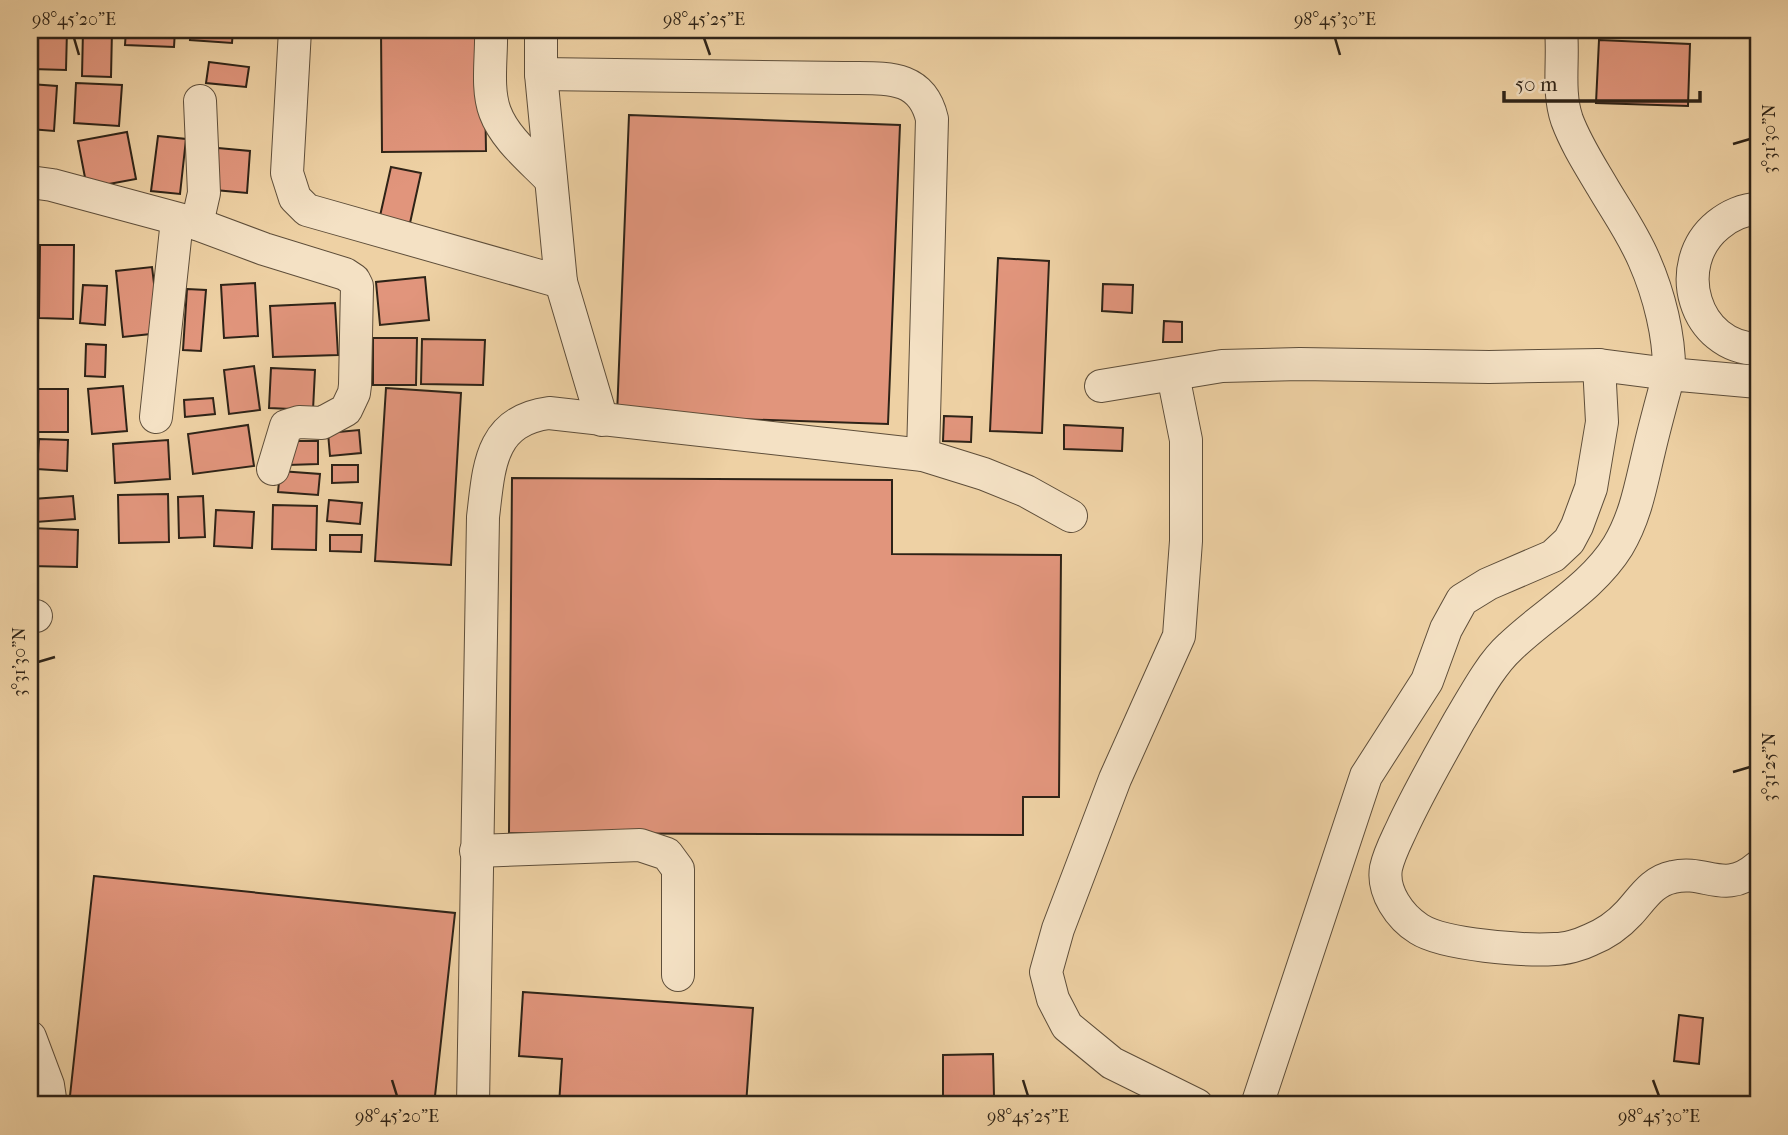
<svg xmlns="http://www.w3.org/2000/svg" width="1788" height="1135" viewBox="0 0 1788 1135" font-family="'IM FELL French Canon',serif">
<rect width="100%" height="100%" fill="#eed1a4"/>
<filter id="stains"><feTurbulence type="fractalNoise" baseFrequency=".00286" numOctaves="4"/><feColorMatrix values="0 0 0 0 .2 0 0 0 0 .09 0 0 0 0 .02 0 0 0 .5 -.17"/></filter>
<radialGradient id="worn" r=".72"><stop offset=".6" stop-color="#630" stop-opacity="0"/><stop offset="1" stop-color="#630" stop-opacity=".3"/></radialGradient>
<g fill="#e1957c" stroke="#2e2317" stroke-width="2">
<polygon points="33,30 67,30 66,70 32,69"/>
<polygon points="83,30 112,30 111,77 82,76"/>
<polygon points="126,30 175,30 174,47 125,45"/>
<polygon points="191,30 233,30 232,43 190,40"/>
<polygon points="381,30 484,30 486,151 382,152"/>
<polygon points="1599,40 1690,44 1688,106 1596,103"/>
<polygon points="209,62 249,67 246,87 206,83"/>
<polygon points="76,83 122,85 119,126 74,123"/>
<polygon points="30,84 57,86 54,131 30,129"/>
<polygon points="629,115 900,125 888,424 617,415"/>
<polygon points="127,132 136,179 87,188 78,141"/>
<polygon points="158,136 186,139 180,194 151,191"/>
<polygon points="218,148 250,151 247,193 215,190"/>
<polygon points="391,167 421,173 410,223 380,216"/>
<polygon points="40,245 74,245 73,319 39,318"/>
<polygon points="998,258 1049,261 1042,433 990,431"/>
<polygon points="152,267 160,333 123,337 116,271"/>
<polygon points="425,277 429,320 380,325 376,282"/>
<polygon points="255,283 258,336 224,338 221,285"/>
<polygon points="1103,284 1133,285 1132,313 1102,311"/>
<polygon points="83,285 107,286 105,325 80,323"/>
<polygon points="187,289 206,290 201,351 183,350"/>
<polygon points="335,303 338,355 273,357 270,306"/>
<polygon points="1164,321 1182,322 1182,342 1163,342"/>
<polygon points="373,338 417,338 416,385 373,385"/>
<polygon points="422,339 485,340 483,385 421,384"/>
<polygon points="86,344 106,345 105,377 85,376"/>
<polygon points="254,366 260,410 229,414 224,370"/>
<polygon points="271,368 315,370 313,410 269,408"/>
<polygon points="123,386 127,431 92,434 88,389"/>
<polygon points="386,388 461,393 451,565 375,561"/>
<rect x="30" y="389" width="38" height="43"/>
<polygon points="213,398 215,414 185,417 184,400"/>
<polygon points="944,416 972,417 971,442 943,441"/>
<polygon points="248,425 254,466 193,474 188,434"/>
<polygon points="1064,425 1123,428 1122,451 1064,449"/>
<polygon points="359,430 361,453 330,456 328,433"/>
<polygon points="39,439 68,440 67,471 37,469"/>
<polygon points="168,440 170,479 115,483 113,444"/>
<polygon points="288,441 318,441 318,464 288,465"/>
<polygon points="332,465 358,465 358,482 332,483"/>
<polygon points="280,471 320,474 318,495 278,492"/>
<polygon points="512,478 892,480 892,554 1061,555 1059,797 1023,797 1023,835 509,833"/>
<polygon points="168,494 169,542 119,543 118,495"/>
<polygon points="73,496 75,519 36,522 33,499"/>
<polygon points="203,496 205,537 179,538 178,497"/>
<polygon points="329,500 362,503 360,524 327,521"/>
<polygon points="273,505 317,506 316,550 272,549"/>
<polygon points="216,510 254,512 252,548 214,546"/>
<polygon points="30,528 78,530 77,567 30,566"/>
<polygon points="330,535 362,535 361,552 330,551"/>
<polygon points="94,876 455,913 434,1105 69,1105"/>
<polygon points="523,992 753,1008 746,1105 559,1105 562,1059 519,1056"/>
<polygon points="1679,1015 1703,1018 1699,1064 1674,1061"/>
<polygon points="993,1054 994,1096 943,1096 943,1055"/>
</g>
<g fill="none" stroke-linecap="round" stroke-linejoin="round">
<g stroke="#5e4e3a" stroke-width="34">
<g id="minor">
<polyline points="295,30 287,173 295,198 307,210 561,282 541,74 541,30"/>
<path d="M491,30C492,56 486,88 495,112C505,139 532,160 551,180"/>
<path d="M541,74L843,78C882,79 921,72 932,119L923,455"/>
<polyline points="30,182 52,185 197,224 264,249 345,274 354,280 357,286 355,385 354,393 346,410 322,423 299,422 286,426 273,469"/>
<path d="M1758,209C1744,209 1729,216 1718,225C1670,264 1694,348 1758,349"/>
<polyline points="197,224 204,193 200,101"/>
<polyline points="561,282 602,420"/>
<polyline points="1173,375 1186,440 1186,541 1179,636 1115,779 1058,929 1046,972 1053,999 1067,1026 1112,1063 1197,1105"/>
<path d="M1758,382L1669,374C1662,400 1655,425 1649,451C1641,484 1636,516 1618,546C1592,588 1545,613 1510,647C1490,665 1473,698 1459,721C1439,757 1419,791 1402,828C1396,841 1389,854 1386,868C1382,892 1400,917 1419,929C1444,945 1525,951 1555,949C1565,949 1580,945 1590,940C1605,934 1618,925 1629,913C1642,899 1652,881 1673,877C1706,869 1724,896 1758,867"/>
<path d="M1101,386L1222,366L1300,364L1489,367L1599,365L1669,374C1670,337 1659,294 1644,260C1633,234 1616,210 1602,186C1589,164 1576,144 1567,120C1557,91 1564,60 1561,30"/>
<polyline points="156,417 177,220"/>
<polyline points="30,617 36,616"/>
<polyline points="476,851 640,845 667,854 678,869 678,975"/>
<polyline points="30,1037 48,1085 51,1105"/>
<path d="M473,1105L483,517C489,468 489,421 549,413L923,455L984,474L1026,491L1071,516"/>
<polyline points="1257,1105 1366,776 1427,681 1446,629 1462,600 1488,584 1553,556 1569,541 1577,526 1591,488 1602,422 1599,365"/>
</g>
</g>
<use href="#minor" stroke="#f4e1c4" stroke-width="32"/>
</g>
<path fill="none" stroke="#2e2317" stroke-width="2.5" d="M74,38L79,55M704,38L710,55M1335,38L1340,55M1733,144L1750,139M38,662L55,657M1733,772L1750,767M392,1080L397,1096M1023,1080L1028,1096M1653,1080L1659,1096"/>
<rect width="1788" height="1135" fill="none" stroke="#eed1a4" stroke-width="77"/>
<path d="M1504 91v10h196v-10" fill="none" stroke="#2e2317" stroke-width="3.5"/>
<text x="1515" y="91" font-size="21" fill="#2e2317" stroke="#f4e1c4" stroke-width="5" paint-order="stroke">50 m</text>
<rect x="38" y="38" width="1712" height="1058" fill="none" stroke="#2e2317" stroke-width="2.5"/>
<g font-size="18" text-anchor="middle" fill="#2e2317">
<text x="74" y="25">98°45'20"E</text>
<text x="704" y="25">98°45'25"E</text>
<text x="1335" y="25">98°45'30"E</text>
<text transform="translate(1769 139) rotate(-90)" y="6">3°31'30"N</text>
<text transform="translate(19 662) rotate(-90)" y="6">3°31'30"N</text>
<text transform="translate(1769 767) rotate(-90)" y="6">3°31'25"N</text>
<text x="397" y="1122">98°45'20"E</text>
<text x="1028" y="1122">98°45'25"E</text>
<text x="1659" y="1122">98°45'30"E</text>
</g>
<rect width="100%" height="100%" filter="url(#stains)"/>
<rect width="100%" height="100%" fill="url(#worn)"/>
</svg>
